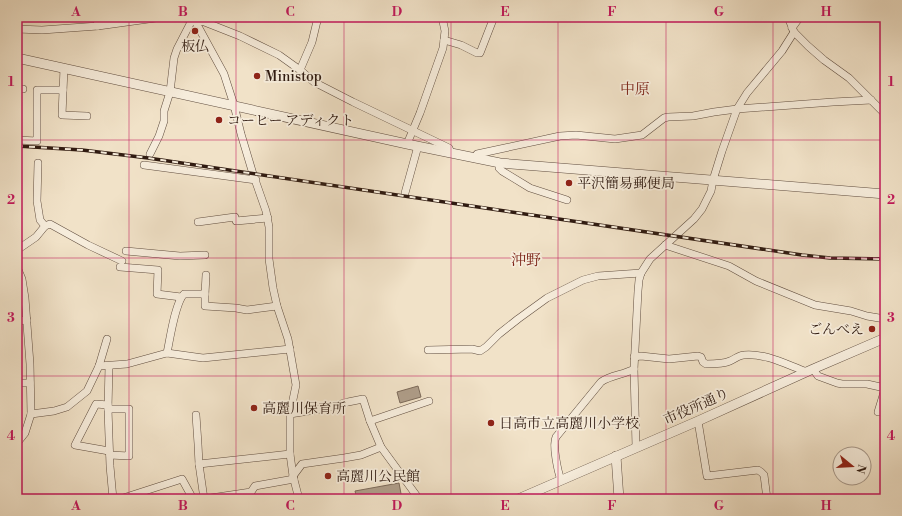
<svg xmlns="http://www.w3.org/2000/svg" width="902" height="516" viewBox="0 0 902 516" font-family="'Libre Bodoni','Noto Serif JP',serif">
<rect width="100%" height="100%" fill="#f1e2c8"/>
<filter id="stains"><feTurbulence type="fractalNoise" baseFrequency=".005" numOctaves="4"/><feColorMatrix values="0 0 0 0 .2 0 0 0 0 .09 0 0 0 0 .02 0 0 0 .5 -.17"/></filter>
<radialGradient id="worn" r=".72"><stop offset=".6" stop-color="#630" stop-opacity="0"/><stop offset="1" stop-color="#630" stop-opacity=".3"/></radialGradient>
<g fill="#af9e8a" stroke="#7c6a5a">
<polygon points="418,386 421,397 400,403 397,392"/>
<polygon points="399,483 402,499 383,499 382,495 378,496 379,499 357,499 355,491"/>
</g>
<g fill="none" stroke-linecap="round" stroke-linejoin="round">
<g stroke="#604d3f" stroke-width="8">
<g id="minor">
<polyline points="97,17 98,26"/>
<polyline points="174,17 194,19"/>
<polyline points="788,17 794,32 808,46 824,60 849,78 885,114"/>
<polyline points="194,19 224,74 234,105 241,134 253,174 266,211 269,227 269,259 273,288 277,306 288,339 296,385 290,414 290,454 293,476 299,499"/>
<polyline points="197,23 202,21 207,23 240,36 279,55 300,70 314,82 353,102 449,148 451,153"/>
<polyline points="792,28 800,17"/>
<polyline points="17,29 42,30 98,26 163,17"/>
<polyline points="444,40 461,45 477,53 480,53 494,17"/>
<polyline points="64,68 62,115 87,116"/>
<polyline points="300,70 312,42 318,17"/>
<polyline points="17,89 23,89"/>
<polyline points="17,140 37,141 37,90 63,90"/>
<polyline points="407,144 420,113 443,48 445,31 442,17"/>
<polyline points="150,154 159,136 164,121 164,111 170,92 174,58 177,49 191,22 194,19 195,17"/>
<polyline points="474,158 477,154 560,136 576,135 615,139 642,135 664,118 668,117 693,116 714,112 737,109 833,102 871,100"/>
<polyline points="38,163 37,201 40,220 45,226"/>
<polyline points="500,163 499,168 502,171 530,188 567,200"/>
<polyline points="144,165 256,180"/>
<polyline points="405,193 418,146"/>
<polyline points="198,222 235,217 236,221 268,218"/>
<polyline points="665,245 729,266 756,281 815,305 851,311 867,316 885,319"/>
<polyline points="17,250 36,237 45,226 50,224 88,245 122,261"/>
<polyline points="126,251 180,256 205,255"/>
<polyline points="17,267 22,279 25,298 30,364 31,414 25,433 17,443"/>
<polyline points="120,267 158,270 157,294 181,297"/>
<polyline points="205,294 206,275"/>
<polyline points="17,321 27,320"/>
<polyline points="428,350 472,349 480,351 486,347 499,334 518,319 547,298 583,280 598,276 641,273"/>
<path d="M167,353C170,339 175,303 184,294H205V306L236,308L247,310L277,306"/>
<path d="M634,357L641,356L669,359L698,356L701,357L703,362L706,364C714,364 723,364 730,361C735,359 739,355 744,355C766,353 787,365 807,372"/>
<polyline points="99,366 127,364 167,353 203,358 290,349"/>
<polyline points="109,366 108,409 110,466 113,499"/>
<polyline points="813,369 818,376 837,383 842,384 867,384 885,388"/>
<polyline points="17,383 30,383"/>
<polyline points="108,405 96,404 75,445 109,451"/>
<polyline points="108,409 129,409 129,456 110,455"/>
<polyline points="878,412 885,389"/>
<polyline points="31,414 54,411 67,407 87,391 99,366 107,339"/>
<polyline points="290,414 321,409 348,402 363,399 370,421 381,447 419,499"/>
<polyline points="196,415 198,444 199,464 204,499"/>
<polyline points="370,421 429,401"/>
<polyline points="698,421 707,476 758,470 761,472 764,475 767,499"/>
<polyline points="636,447 634,369 638,291 639,280 641,273 650,259 694,219 702,209 711,191 713,180 722,151 737,109 747,93 782,51 794,32"/>
<polyline points="199,464 290,454"/>
<polyline points="293,476 302,464 344,458 361,455 381,447"/>
<path d="M561,480C558,472 552,445 556,437L601,382C611,375 623,375 634,369"/>
<polyline points="120,499 182,479 193,499"/>
<polyline points="204,499 251,492 255,486 294,479"/>
</g>
</g>
<g stroke="#604d3f" stroke-width="10">
<g id="tertiary">
<polyline points="17,58 407,144 500,163 885,194"/>
<polyline points="616,456 619,499"/>
<polyline points="518,499 698,421 813,369 885,338"/>
</g>
</g>
<use href="#minor" stroke="#f6ecdb" stroke-width="7"/>
<use href="#tertiary" stroke="#f6ecdb" stroke-width="9"/>
<g stroke="#301b11" stroke-width="3.5">
<polyline id="rail" points="17,146 82,150 148,158 802,255 830,258 885,259"/>
</g>
<use href="#rail" stroke="#f6ecdb" stroke-width="2" stroke-dasharray="6" stroke-linecap="butt"/>
</g>
<path fill="none" stroke="#c2185b" stroke-width="1" stroke-opacity="0.55" d="M129,17V499M236,17V499M344,17V499M451,17V499M558,17V499M666,17V499M773,17V499M17,140H885M17,258H885M17,376H885"/>
<g fill="#8f2418" stroke="#f6ecdb" stroke-width="1.5">
<circle cx="195" cy="31" r="4"/>
<circle cx="257" cy="76" r="4"/>
<circle cx="219" cy="120" r="4"/>
<circle cx="569" cy="183" r="4"/>
<circle cx="872" cy="329" r="4"/>
<circle cx="254" cy="408" r="4"/>
<circle cx="491" cy="423" r="4"/>
<circle cx="328" cy="476" r="4"/>
</g>
<g text-anchor="middle" stroke-width="3.5" stroke-linejoin="round" paint-order="stroke">
<g font-size="14" fill="#301b11" stroke="#f6ecdb" text-anchor="start">
<text x="195" y="51" text-anchor="middle">板仏</text>
<text x="265" y="81">Ministop</text>
<text x="227" y="125">コーヒー アディクト</text>
<text x="577" y="188">平沢簡易郵便局</text>
<text x="864" y="334" text-anchor="end">ごんべえ</text>
<text x="262" y="413">高麗川保育所</text>
<text x="499" y="428">日高市立高麗川小学校</text>
<text x="336" y="481">高麗川公民館</text>
</g>
<g font-size="14" fill="#301b11" stroke="#f6ecdb">
<text transform="translate(696 406) rotate(-24)" y="5">市役所通り</text>
</g>
<g font-size="15" fill="#7a1f14" stroke="#f6ecdb">
<text x="635" y="94">中原</text>
<text x="526" y="265">沖野</text>
</g>
</g>
<rect width="902" height="516" fill="none" stroke="#f1e2c8" stroke-width="44"/>
<g transform="translate(852 466) rotate(108)"><circle r="19" fill="#f6ecdb" stroke="#a7988a"/>
<path d="M0-3L7 15L0 10L-7 15Z" fill="#8f2418"/>
<text y="-6" font-size="11" font-weight="bold" text-anchor="middle" fill="#301b11">N</text>
</g>
<rect x="22" y="22" width="858" height="472" fill="none" stroke="#c2185b" stroke-width="1.5"/>
<g font-size="13" text-anchor="middle" font-weight="bold" fill="#c2185b">
<text x="76" y="16">A</text>
<text x="183" y="16">B</text>
<text x="290" y="16">C</text>
<text x="397" y="16">D</text>
<text x="505" y="16">E</text>
<text x="612" y="16">F</text>
<text x="719" y="16">G</text>
<text x="826" y="16">H</text>
<text x="11" y="86">1</text>
<text x="891" y="86">1</text>
<text x="11" y="204">2</text>
<text x="891" y="204">2</text>
<text x="11" y="322">3</text>
<text x="891" y="322">3</text>
<text x="11" y="440">4</text>
<text x="891" y="440">4</text>
<text x="76" y="510">A</text>
<text x="183" y="510">B</text>
<text x="290" y="510">C</text>
<text x="397" y="510">D</text>
<text x="505" y="510">E</text>
<text x="612" y="510">F</text>
<text x="719" y="510">G</text>
<text x="826" y="510">H</text>
</g>
<rect width="100%" height="100%" filter="url(#stains)"/>
<rect width="100%" height="100%" fill="url(#worn)"/>
</svg>
